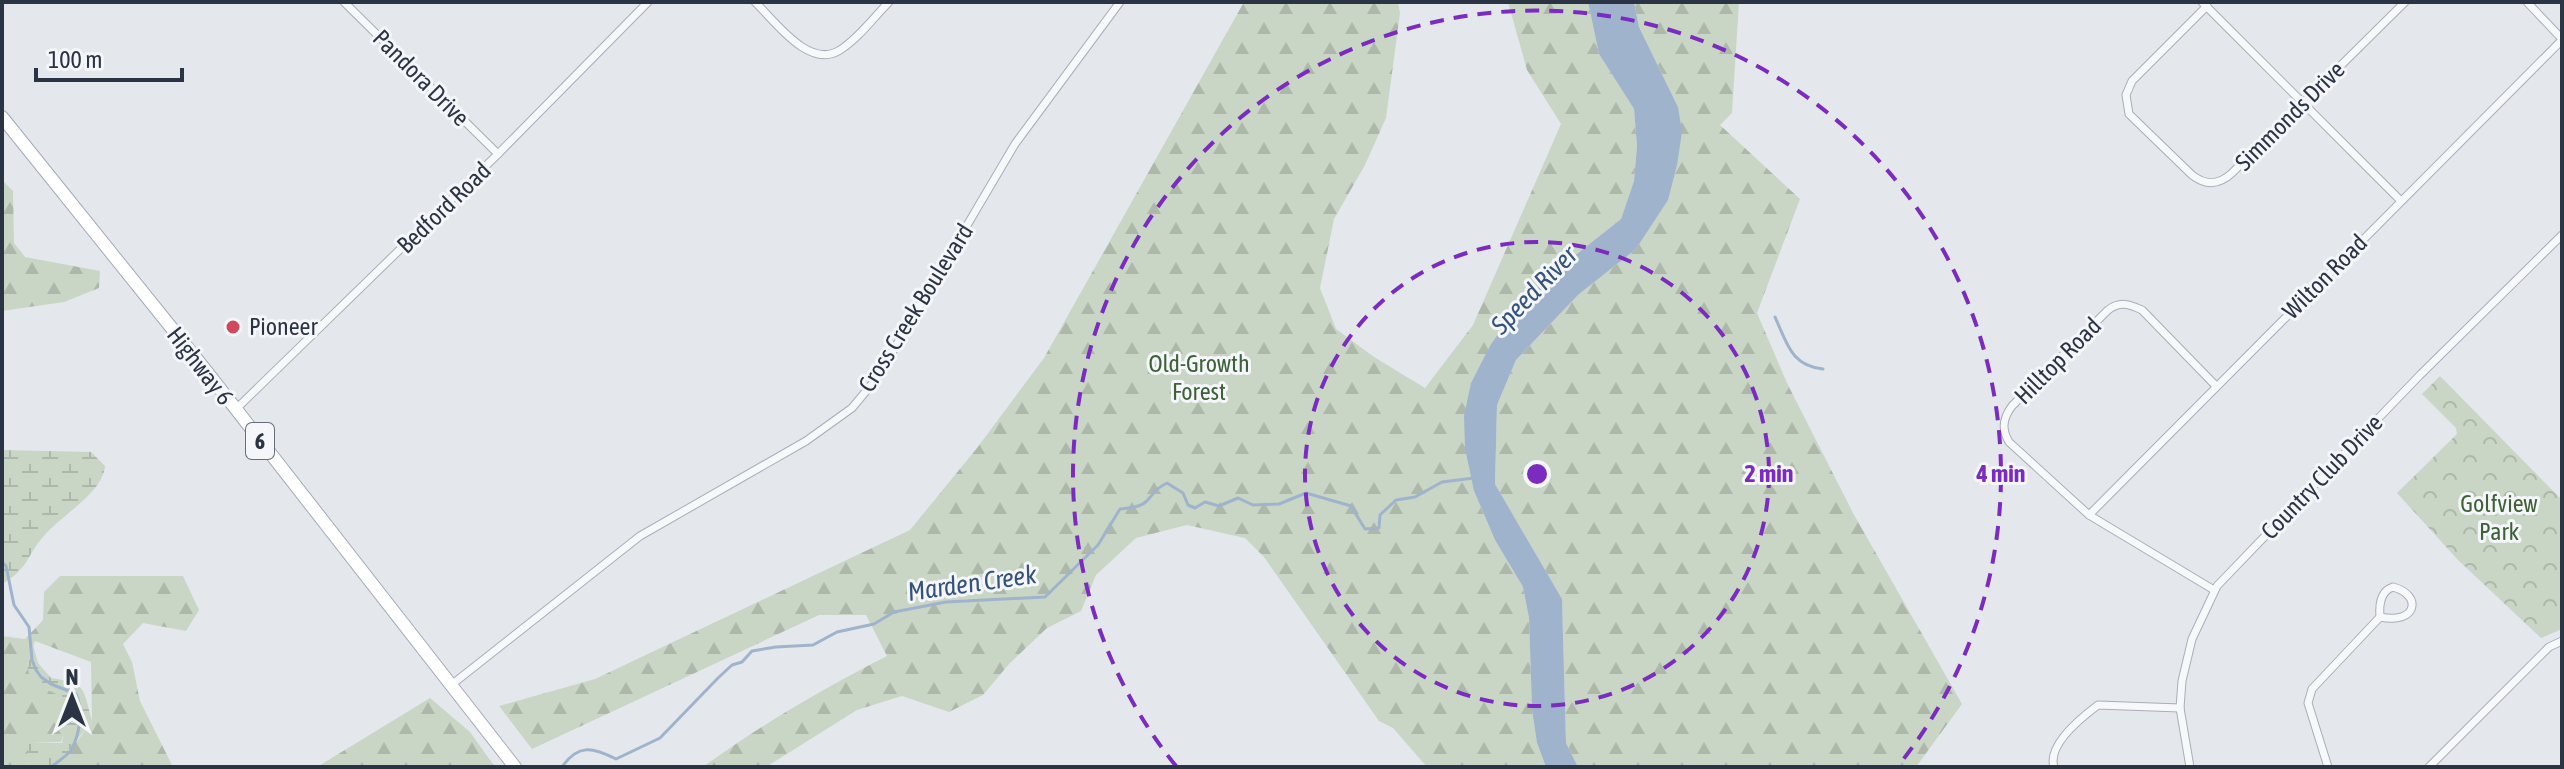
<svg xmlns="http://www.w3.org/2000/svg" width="2564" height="769" viewBox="0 0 2564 769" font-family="'Asap Condensed',sans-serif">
<defs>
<pattern id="forest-firs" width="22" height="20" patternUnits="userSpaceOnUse" patternTransform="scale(2)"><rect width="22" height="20" fill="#c9d6c5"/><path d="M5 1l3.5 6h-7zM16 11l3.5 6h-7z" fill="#adb8ab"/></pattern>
<pattern id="wetland-marsh" width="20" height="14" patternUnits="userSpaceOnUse" patternTransform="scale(2)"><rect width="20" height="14" fill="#c9d6c5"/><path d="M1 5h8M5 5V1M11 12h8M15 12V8" fill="none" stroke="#adb8ab"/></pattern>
<pattern id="park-crowns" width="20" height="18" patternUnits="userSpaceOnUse" patternTransform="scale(2)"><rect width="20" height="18" fill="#c9d6c5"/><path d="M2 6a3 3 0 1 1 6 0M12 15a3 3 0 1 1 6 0" fill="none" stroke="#adb8ab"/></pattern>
</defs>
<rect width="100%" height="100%" fill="#e4e7ec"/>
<g fill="url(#forest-firs)">
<path d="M1244,2H1398L1400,13L1386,118L1365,165L1334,219L1320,288L1336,329L1374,357L1425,388L1473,325L1561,124L1527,70L1508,2H1588L1599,54L1634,109L1637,146L1634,181L1621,219L1549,276L1511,318L1491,344L1474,491L1495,540L1523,587L1529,618L1532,710L1537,743L1546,767H1427L1393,728L1379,721L1264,557L1245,538L1187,525L1136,538L1096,575L1081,611L1047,628L1009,664L983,695L949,712L902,696L857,710L766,767H703C762,724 823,689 887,656L866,615H819L532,749L499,706L595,679L910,530L977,448L1044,358Z"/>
<polygon points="1634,2 1739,2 1732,113 1720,125 1800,199 1757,313 1787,383 1853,513 1962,704 1916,767 1578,767 1566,743 1562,599 1495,484 1497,405 1516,360 1578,295 1636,249 1668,199 1678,107 1639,27"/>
<polygon points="2,180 13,191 14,243 25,257 100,271 99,288 64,302 2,311"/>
<polygon points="60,576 183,576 199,610 186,631 143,623 123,644 132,662 140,701 173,767 58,767 92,721 91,662 35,641 27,665 68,698 66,725 61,742 29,743 27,761 29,767 2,767 2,636 25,639 43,620 44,592"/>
<polygon points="430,698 470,732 495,767 317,767"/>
</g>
<g fill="url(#wetland-marsh)">
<path d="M2,450L91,452L105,466C103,493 60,516 43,537C25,558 30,567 2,584Z"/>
<path d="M33,645L38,663L51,678C87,683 83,688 92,721L71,747L60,767H29L27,761L28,743H62L68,699L31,683L27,665Z"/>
</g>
<polygon fill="url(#park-crowns)" points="2440,376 2562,500 2562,629 2541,638 2458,560 2397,493 2457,434 2456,428 2422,394"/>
<polygon fill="#9fb4cc" points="1588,2 1634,2 1639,27 1678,107 1682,132 1677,165 1668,200 1636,249 1578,295 1516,360 1497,405 1495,484 1562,599 1566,743 1578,767 1546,767 1537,743 1532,710 1529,618 1523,587 1495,540 1474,491 1465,448 1464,416 1471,383 1491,344 1510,318 1549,276 1621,219 1634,181 1637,146 1634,109 1599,54"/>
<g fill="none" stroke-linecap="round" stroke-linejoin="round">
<g stroke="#9fb4cc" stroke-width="3">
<path d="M1775,317C1787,343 1791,366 1823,369"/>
<path d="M2,562L6,566L14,605L29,627L32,660L36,670L41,677L51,684L76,694C83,709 80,735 71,750C67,756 57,762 51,767"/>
<path d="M562,767C578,744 592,747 616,759L660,738L718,678L732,665L742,662L752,651L776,647L813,645L837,632L874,624L894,612L946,602L1045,597L1098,545L1120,509C1158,506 1142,495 1167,483L1183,493L1188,505L1195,508L1205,502L1219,506L1238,498L1253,505L1279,504L1306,493L1351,506L1365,529L1379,528L1380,515L1396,500L1415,497L1442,482L1474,478"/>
</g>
<g stroke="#a9aeb7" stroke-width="9">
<g id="street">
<polyline points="344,2 498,154"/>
<path d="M755,2C775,21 809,70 840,50C858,39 874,17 889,2"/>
<polyline points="2202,2 2400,200"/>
<polyline points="2527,2 2562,39"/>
<path d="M2207,6L2132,81L2126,95L2129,114L2192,175C2206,186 2219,185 2232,173L2405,2"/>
<polyline points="235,410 498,154 648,2"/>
<polyline points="2089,515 2562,40"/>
<path d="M2393,587C2423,595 2417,625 2380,617C2379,605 2380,591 2393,587Z"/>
<path d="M2214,590L2089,515L2009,442C2001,429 2003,418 2012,406L2108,310C2120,301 2129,304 2142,310L2216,386"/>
<polyline points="450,686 640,536 806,441 852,408 877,378 1015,144 1120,2"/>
<path d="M2054,767C2047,745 2082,717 2098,705L2180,708"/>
<polyline points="2190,767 2180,708 2182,681 2192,639 2217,586 2420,375 2562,235"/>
<polyline points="2328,767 2308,703 2312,689 2380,617"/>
<polyline points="2429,767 2549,647 2562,641"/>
</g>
</g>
<g stroke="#a3abb8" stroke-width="14">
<polyline id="primary" points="2,117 207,372 515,767"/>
</g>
<use href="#street" stroke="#f7f8fa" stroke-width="7"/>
<use href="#primary" stroke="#fff" stroke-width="12"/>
</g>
<g fill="none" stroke="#7b2cbf" stroke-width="4" stroke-dasharray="14 10">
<circle cx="1537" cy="474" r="232"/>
<path d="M1176 766A464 464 0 1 1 1898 766"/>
</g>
<circle fill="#d1495b" stroke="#f4f6f9" stroke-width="3" cx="233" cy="327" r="8"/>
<g text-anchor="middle" stroke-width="6" stroke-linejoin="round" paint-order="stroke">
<rect fill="#f4f6f9" stroke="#676e7b" stroke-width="2" x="246" y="423" width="28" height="36" rx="6"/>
<g font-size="22" font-weight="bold" fill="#2b3445">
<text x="260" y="449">6</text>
</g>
<g font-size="24" fill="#2b3445" stroke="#f4f6f9">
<text transform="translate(421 78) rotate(45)" y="8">Pandora Drive</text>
<text transform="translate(2290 116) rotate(-45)" y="8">Simmonds Drive</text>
<text transform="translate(444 208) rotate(-44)" y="8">Bedford Road</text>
<text transform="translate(2325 277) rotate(-45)" y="8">Wilton Road</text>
<text transform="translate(916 308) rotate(-58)" y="8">Cross Creek Boulevard</text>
<text transform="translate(2058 361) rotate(-45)" y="8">Hilltop Road</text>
<text transform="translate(200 366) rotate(52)" y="8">Highway 6</text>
<text transform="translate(2322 477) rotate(-46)" y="8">Country Club Drive</text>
</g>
<g font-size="24" fill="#2b3445" stroke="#f4f6f9" text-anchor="start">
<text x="249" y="335">Pioneer</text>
</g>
<g font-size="24" fill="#3f6138" stroke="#f4f6f9">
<text x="1199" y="372">Old-Growth<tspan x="1199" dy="28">Forest</tspan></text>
<text x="2499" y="512">Golfview<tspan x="2499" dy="28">Park</tspan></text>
</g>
<g font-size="26" font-style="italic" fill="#34527a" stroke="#f4f6f9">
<text transform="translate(1534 290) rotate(-46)" y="9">Speed River</text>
<text transform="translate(972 583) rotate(-8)" y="9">Marden Creek</text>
</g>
</g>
<circle cx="1537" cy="474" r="12" fill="#7b2cbf" stroke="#f4f6f9" stroke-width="4"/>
<g font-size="24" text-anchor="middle" font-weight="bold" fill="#7b2cbf" stroke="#f4f6f9" stroke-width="6" stroke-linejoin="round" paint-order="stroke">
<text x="1769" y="482">2 min</text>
<text x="2001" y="482">4 min</text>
</g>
<rect width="2564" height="769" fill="none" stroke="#2b3445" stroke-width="8"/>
<g transform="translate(72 697)" stroke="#f4f6f9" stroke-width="6" paint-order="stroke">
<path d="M0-6L14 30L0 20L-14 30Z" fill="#2b3445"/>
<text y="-12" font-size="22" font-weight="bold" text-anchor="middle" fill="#2b3445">N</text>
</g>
<path d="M36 68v12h146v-12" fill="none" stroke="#2b3445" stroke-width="4"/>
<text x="48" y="68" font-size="24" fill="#2b3445" stroke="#f4f6f9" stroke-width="6" paint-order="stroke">100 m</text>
</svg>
